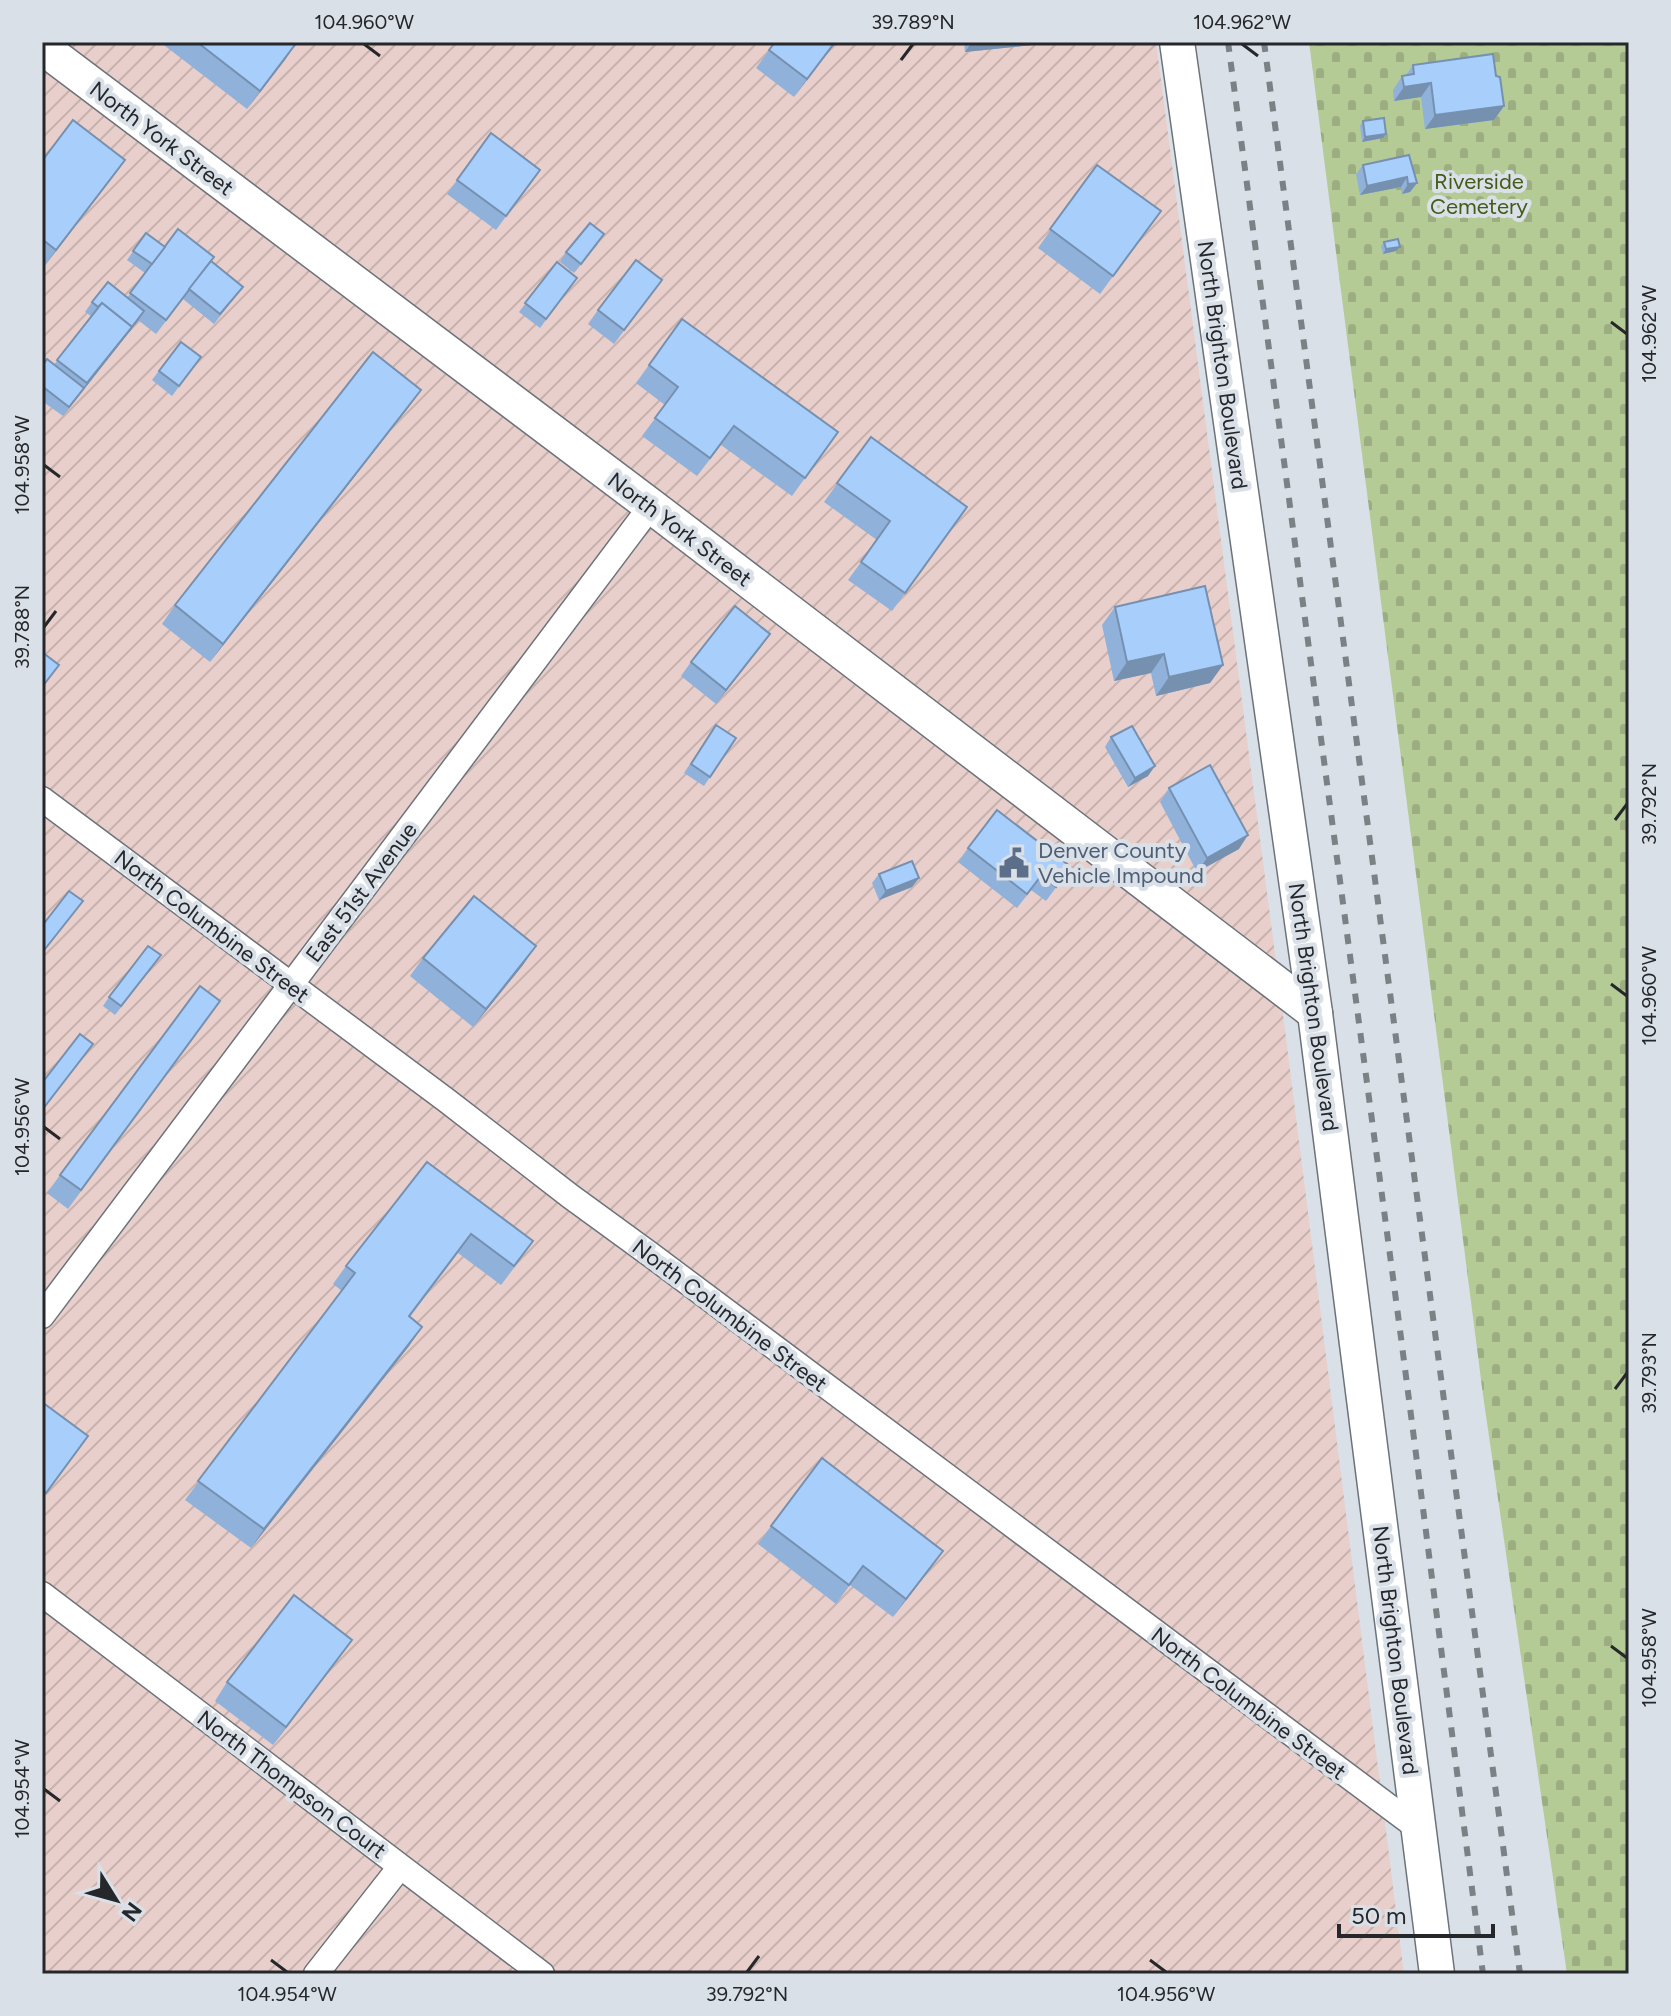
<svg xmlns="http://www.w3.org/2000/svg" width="1671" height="2016" viewBox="0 0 1671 2016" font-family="Figtree,sans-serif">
<defs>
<pattern id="industrial-furrows" width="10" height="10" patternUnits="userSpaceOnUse" patternTransform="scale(2)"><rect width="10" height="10" fill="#e9cfcb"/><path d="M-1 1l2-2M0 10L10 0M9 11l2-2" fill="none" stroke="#c8b2ae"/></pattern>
<pattern id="cemetery-stones" width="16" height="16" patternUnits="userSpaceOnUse" patternTransform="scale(2)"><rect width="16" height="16" fill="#b5cb96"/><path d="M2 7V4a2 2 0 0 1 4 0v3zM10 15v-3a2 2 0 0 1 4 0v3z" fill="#9cae81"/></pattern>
</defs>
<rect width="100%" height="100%" fill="#d9e0e8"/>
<polygon fill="url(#industrial-furrows)" points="42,42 1156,42 1286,1038 1404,1974 42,1974"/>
<polygon fill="url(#cemetery-stones)" points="1309,42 1629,42 1629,1974 1567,1974 1483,1395"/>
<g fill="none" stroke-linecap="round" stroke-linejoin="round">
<g stroke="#6d737a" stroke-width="27">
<g id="street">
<polyline points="42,799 446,1100 570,1196 651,1255 1419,1829"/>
<polyline points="42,1316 651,506"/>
<polyline points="42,1594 542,1974"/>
<polyline points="316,1974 400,1867"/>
</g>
</g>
<g stroke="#6d737a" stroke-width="37">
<g id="secondary">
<polyline points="1177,42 1315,1013 1437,1974"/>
<polyline points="42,47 651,506 1315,1013"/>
</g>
</g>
<use href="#street" stroke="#fff" stroke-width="24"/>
<use href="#secondary" stroke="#fff" stroke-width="34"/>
<g stroke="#7c8186" stroke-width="6" stroke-dasharray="10 10" stroke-linecap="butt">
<polyline points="1228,42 1400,1330 1483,1974"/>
<polyline points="1264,42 1520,1974"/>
</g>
</g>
<g fill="#90b1d9">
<polygon points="160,42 297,42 247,109"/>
<polygon points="775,42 836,42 794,97 756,68"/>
<polygon points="964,42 1060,42 965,52"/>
<polygon points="1413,65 1496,76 1504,106 1494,120 1425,129 1421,97 1394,101 1393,90 1402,76 1406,75"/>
<polygon points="1363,121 1386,134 1383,138 1362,142 1360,126"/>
<polygon points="491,133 540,170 496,230 447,194"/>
<polygon points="1409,155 1417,183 1410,192 1402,194 1401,187 1360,195 1356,174 1363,165"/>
<polygon points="125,160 112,178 43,268 42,267 42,161"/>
<polygon points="1097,165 1161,211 1100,294 1038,248"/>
<polygon points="146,233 165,247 211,261 243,287 214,324 183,299 156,334 138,320 63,416 42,401 42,366 54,365 91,316 85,312 92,302 127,298 145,273 127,260"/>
<polygon points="1384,242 1396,251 1383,254 1381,246"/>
<polygon points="598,244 574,273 560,262 566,252"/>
<polygon points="557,262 577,278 540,328 519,312"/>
<polygon points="662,280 614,344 588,324 598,310"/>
<polygon points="682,319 838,432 792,496 721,445 697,476 642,436 665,405 636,383"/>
<polygon points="181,342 201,357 172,396 152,380"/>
<polygon points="408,408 210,662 162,624 175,605"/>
<polygon points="871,437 967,507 892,611 848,580 877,540 824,502"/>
<polygon points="1115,607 1223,665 1210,683 1156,696 1151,673 1114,681 1102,625"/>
<polygon points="770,634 716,704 681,676 691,662"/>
<polygon points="716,725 736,738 704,786 684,773"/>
<polygon points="1111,737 1148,776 1128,787 1105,747"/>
<polygon points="1169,788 1239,849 1197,872 1160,802"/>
<polygon points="968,848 1071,867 1046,901 1031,890 1017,908 958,862"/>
<polygon points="879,874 919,878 912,887 879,900 872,883"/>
<polygon points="423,958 523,965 473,1027 410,976"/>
<polygon points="154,965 115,1015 103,1006 109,997"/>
<polygon points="220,1001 68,1209 47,1193 60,1175"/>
<polygon points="427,1162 520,1260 501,1285 458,1253 410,1317 422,1327 409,1346 251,1548 185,1500 342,1291 333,1284 346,1266"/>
<polygon points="771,1526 930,1569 893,1617 850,1585 836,1604 758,1544"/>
<polygon points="339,1658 273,1745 215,1701 227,1682"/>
</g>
<g fill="#7690b0">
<polygon points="297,42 285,60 247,109 260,91"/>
<polygon points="835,42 836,42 794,97 807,79"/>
<polygon points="972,42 1060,42 965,52"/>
<polygon points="1431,83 1421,97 1394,101 1404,87"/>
<polygon points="1504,106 1494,120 1425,129 1435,115"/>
<polygon points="1386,134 1383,138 1362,142 1365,137"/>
<polygon points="125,160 112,178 43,268 56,250"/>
<polygon points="1407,177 1401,187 1360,195 1367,186"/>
<polygon points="1417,183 1410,192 1402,194 1408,184"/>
<polygon points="1400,247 1396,251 1383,254 1386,249"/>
<polygon points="144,311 138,321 63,416 87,383"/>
<polygon points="421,390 408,408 210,662 223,644"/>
<polygon points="770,634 760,648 716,704 726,690"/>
<polygon points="1164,654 1151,673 1114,681 1127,662"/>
<polygon points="1223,665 1210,683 1156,696 1169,677"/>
<polygon points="1155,766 1148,776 1128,787 1135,778"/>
<polygon points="1248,835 1239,849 1197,872 1207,858"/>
<polygon points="919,878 912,887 879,900 886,891"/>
<polygon points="536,946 523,965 473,1027 486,1009"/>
<polygon points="422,1327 409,1346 251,1548 264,1529"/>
<polygon points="943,1551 930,1569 893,1617 906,1599"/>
<polygon points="352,1640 339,1658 273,1745 286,1727"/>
</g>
<g fill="#a8cefc" stroke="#7690b0" stroke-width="2">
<polygon points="197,42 297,42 260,91"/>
<polygon points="775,42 835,42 807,79 769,50"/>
<polygon points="1493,54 1496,76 1500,77 1504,106 1435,115 1431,83 1404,87 1402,76 1414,74 1413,65"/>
<polygon points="1384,118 1386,134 1365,137 1363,121"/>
<polygon points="73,120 125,160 56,250 42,239 42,161"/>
<polygon points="491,133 540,170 506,216 457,180"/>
<polygon points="1409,155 1417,183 1408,184 1407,177 1367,186 1363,165"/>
<polygon points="1097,165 1161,211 1113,276 1050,229"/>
<polygon points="590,223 604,234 581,264 566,252"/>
<polygon points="178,229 214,257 166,320 130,293"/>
<polygon points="146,233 165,247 152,264 133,251"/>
<polygon points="1398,239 1400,247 1386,249 1384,242"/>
<polygon points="636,260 662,280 624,330 598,310"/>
<polygon points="211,261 243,287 220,314 189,289"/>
<polygon points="557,262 577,278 546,319 525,303"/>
<polygon points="108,282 144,311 128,332 132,327 102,303 98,307 92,302"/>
<polygon points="102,303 132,327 87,383 57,360"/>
<polygon points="682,319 838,432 805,478 734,426 710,458 655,418 678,387 649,365"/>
<polygon points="181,342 201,357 179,386 159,371"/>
<polygon points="373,352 421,390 223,644 175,605"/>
<polygon points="47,359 84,388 69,407 42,386 42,366"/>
<polygon points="871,437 967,507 905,593 861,562 890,521 837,483"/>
<polygon points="1205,586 1223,665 1169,677 1164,654 1127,662 1115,607"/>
<polygon points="735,606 770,634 726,690 691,662"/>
<polygon points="42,652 59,665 42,687"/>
<polygon points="716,725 736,738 710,777 691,764"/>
<polygon points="1132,726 1155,766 1135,778 1111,737"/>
<polygon points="1210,765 1248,835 1207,858 1169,788"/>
<polygon points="997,810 1071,867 1056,887 1041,876 1027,894 968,848"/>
<polygon points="912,861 919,878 886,891 879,874"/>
<polygon points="69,891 83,901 45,949 42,947 42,926"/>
<polygon points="474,896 536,946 486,1009 423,958"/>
<polygon points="148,946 161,955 121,1006 109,997"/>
<polygon points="200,986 220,1001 81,1190 60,1175"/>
<polygon points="80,1034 93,1044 42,1110 42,1083"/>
<polygon points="427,1162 533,1241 514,1266 471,1234 409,1316 422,1327 264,1529 198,1481 355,1273 346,1266"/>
<polygon points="42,1402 88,1436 46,1493 42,1490"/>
<polygon points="822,1458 943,1551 906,1599 863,1566 849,1585 771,1526"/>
<polygon points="294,1595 352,1640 286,1727 227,1682"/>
</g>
<path fill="none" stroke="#25272a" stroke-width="3" d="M364,44L380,56M1242,44L1258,56M901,60L913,44M1611,322L1627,334M44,465L60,477M44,627L56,611M1615,820L1627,804M1611,984L1627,996M44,1127L60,1139M1615,1389L1627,1373M1611,1646L1627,1658M44,1789L60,1801M271,1960L287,1972M1150,1960L1166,1972M747,1972L759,1956"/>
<defs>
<g id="civic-bare" transform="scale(2.4)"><path d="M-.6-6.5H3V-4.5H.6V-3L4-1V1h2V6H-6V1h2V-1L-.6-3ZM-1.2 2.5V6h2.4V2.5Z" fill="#5c6f8a" stroke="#d9e0e8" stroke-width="2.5" paint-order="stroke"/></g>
</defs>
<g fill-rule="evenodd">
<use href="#civic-bare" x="1014" y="863"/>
</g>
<g text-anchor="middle" stroke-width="8" stroke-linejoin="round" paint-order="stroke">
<g font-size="22" fill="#25272a" stroke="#d9e0e8">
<text transform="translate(162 138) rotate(37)" y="8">North York Street</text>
<text transform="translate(1223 365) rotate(82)" y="8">North Brighton Boulevard</text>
<text transform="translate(680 529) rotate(37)" y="8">North York Street</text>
<text transform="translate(361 892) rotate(-53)" y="8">East 51st Avenue</text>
<text transform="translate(212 926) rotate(37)" y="8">North Columbine Street</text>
<text transform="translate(1314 1007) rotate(82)" y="8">North Brighton Boulevard</text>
<text transform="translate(730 1315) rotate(37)" y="8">North Columbine Street</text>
<text transform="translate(1396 1650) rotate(83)" y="8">North Brighton Boulevard</text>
<text transform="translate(1249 1703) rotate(37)" y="8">North Columbine Street</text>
<text transform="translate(292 1784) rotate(37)" y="8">North Thompson Court</text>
</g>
<g font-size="22" fill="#445c15" stroke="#d9e0e8">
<text x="1479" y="189">Riverside<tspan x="1479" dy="25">Cemetery</tspan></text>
</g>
<g font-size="22" fill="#4e5e75" stroke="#d9e0e8" text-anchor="start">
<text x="1038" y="858">Denver County<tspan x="1038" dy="25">Vehicle Impound</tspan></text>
</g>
</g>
<rect width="1671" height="2016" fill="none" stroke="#d9e0e8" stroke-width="88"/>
<g transform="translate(116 1900) rotate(127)" stroke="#d9e0e8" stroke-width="6" paint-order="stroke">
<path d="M0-6L14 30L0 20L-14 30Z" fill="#25272a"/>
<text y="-12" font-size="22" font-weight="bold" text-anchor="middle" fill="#25272a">N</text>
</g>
<path d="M1339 1924v12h154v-12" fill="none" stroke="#25272a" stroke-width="4"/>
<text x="1351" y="1924" font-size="24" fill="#25272a" stroke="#d9e0e8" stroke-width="6" paint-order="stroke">50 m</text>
<rect x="44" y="44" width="1583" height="1928" fill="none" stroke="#25272a" stroke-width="3"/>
<g font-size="20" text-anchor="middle" fill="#25272a">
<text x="364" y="29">104.960°W</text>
<text x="913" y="29">39.789°N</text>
<text x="1242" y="29">104.962°W</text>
<text transform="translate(1649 334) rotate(-90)" y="7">104.962°W</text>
<text transform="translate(22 465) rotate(-90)" y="7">104.958°W</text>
<text transform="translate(22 627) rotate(-90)" y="7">39.788°N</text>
<text transform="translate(1649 804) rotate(-90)" y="7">39.792°N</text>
<text transform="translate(1649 996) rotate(-90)" y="7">104.960°W</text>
<text transform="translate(22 1127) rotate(-90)" y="7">104.956°W</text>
<text transform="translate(1649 1373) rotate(-90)" y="7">39.793°N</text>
<text transform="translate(1649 1658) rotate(-90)" y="7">104.958°W</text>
<text transform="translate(22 1789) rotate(-90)" y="7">104.954°W</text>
<text x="287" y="2001">104.954°W</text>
<text x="747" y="2001">39.792°N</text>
<text x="1166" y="2001">104.956°W</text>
</g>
</svg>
